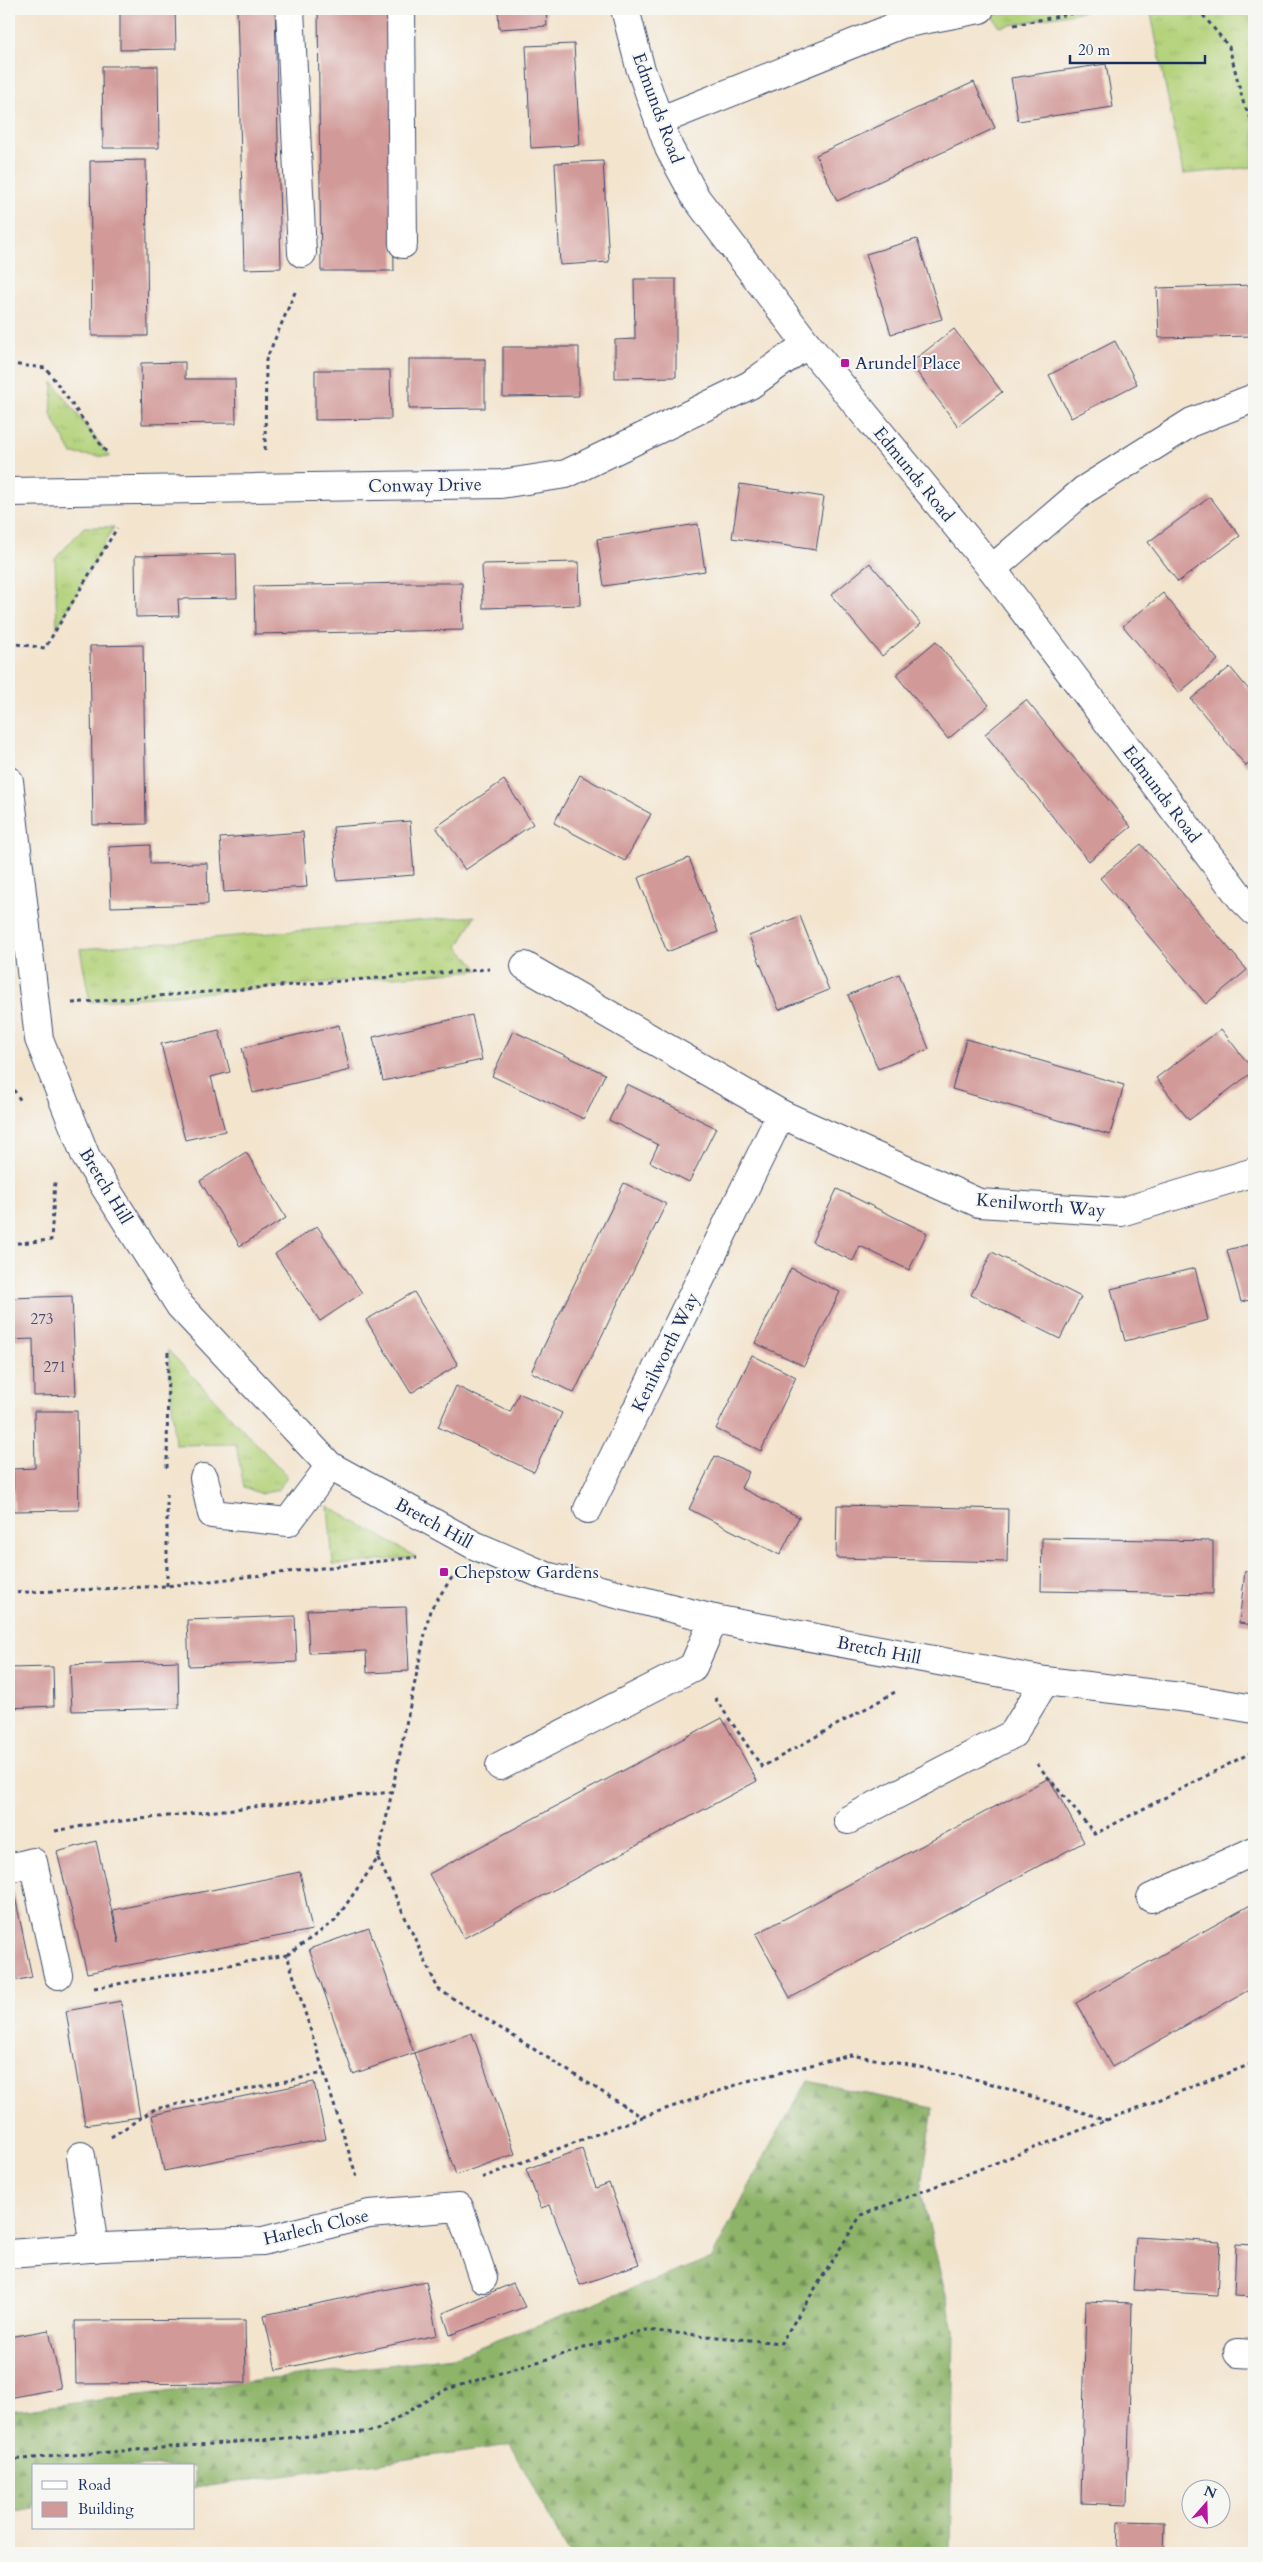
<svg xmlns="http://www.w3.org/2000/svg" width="1263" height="2562" viewBox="0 0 1263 2562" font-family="Cardo,serif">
<defs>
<pattern id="grass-tufts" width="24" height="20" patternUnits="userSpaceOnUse" patternTransform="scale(1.25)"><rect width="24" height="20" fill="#b3d279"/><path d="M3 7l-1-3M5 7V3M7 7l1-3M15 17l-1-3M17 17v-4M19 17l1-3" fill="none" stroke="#99b56b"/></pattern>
<pattern id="forest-firs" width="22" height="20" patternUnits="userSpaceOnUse" patternTransform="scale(1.25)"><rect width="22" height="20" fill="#8eb469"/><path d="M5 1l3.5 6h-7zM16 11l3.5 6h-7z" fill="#73935a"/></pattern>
</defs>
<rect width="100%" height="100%" fill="#f6f6f2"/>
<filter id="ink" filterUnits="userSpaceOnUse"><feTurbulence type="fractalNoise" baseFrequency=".02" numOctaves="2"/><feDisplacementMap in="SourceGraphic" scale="10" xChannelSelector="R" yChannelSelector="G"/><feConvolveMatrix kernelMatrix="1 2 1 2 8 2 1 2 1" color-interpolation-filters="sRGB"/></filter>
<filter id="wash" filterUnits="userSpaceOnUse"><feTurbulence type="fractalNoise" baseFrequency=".0096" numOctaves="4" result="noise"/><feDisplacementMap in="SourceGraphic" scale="20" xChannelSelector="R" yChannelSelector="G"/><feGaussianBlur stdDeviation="1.12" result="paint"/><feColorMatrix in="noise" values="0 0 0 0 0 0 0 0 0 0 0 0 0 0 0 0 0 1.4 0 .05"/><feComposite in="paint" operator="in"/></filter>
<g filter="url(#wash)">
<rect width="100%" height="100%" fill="#f3e4ce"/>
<g fill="url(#grass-tufts)" stroke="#67806c">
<polygon points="987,9 1095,9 1000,27"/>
<polygon points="1150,9 1254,9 1254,167 1183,174"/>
<polygon points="53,382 110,457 72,454 51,415"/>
<polygon points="84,527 114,527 57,628 55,559"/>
<polygon points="475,916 458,947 480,970 90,1002 80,949"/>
<polygon points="168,1350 287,1476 279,1489 262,1494 244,1487 236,1444 175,1445"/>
<polygon points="328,1506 416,1557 333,1565"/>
</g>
<polygon fill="url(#forest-firs)" stroke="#547264" points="808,2081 933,2108 921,2192 954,2329 950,2553 568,2553 511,2445 194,2488 194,2466 34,2466 34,2509 9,2513 9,2411 453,2357 712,2258 769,2147"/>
<g id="blocks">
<g fill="#d19a99">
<polygon points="120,9 175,9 176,49 120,50"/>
<polygon points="237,9 275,9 281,268 244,269"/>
<polygon points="318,9 390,9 394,271 321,271"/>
<polygon points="498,9 546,9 547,26 499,29"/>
<polygon points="574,44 580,145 531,148 526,46"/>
<polygon points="1106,64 1113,107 1018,121 1011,78"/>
<polygon points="102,66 158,66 159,148 103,148"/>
<polygon points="974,82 995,128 837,201 816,155"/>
<polygon points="146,160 148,336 92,336 90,161"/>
<polygon points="603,161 609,262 560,265 555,163"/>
<polygon points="917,239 942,319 891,334 866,254"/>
<polygon points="634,279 676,279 676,377 615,378 615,340 635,339"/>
<polygon points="1254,285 1254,336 1159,338 1157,288"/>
<polygon points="954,329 1002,392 958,426 910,363"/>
<polygon points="1115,341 1137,384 1071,418 1049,375"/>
<polygon points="503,347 579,347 579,396 503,397"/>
<polygon points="409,359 485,359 485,408 409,409"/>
<polygon points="185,362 185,379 235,379 236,423 142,424 141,363"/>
<polygon points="315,370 390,370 391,419 315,420"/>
<polygon points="1251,480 1254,480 1254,515 1253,515"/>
<polygon points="740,484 824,497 816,550 732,538"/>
<polygon points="1210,497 1240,536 1178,582 1148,542"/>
<polygon points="698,524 705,571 604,586 597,539"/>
<polygon points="236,554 237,598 178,599 179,616 136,617 135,556"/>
<polygon points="579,562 580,605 483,608 482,564"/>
<polygon points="870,563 921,624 882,656 831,595"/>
<polygon points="410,583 462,583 463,630 255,634 254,586"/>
<polygon points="1163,593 1218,660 1179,693 1123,626"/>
<polygon points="936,641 989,705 948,739 896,675"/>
<polygon points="143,645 146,824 93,825 90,646"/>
<polygon points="1230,667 1254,696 1254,759 1246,766 1191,699"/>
<polygon points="1026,700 1131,827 1089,861 985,734"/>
<polygon points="580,775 651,814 625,861 554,823"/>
<polygon points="504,780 533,824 465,870 436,827"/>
<polygon points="410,821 414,875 337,881 333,827"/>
<polygon points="303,832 307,887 224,892 220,838"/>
<polygon points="1141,844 1247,970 1206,1004 1100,878"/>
<polygon points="150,845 150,864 207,863 208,904 111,907 109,847"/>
<polygon points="689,858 718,932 667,952 638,878"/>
<polygon points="800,916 829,990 779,1010 749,936"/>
<polygon points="899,974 929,1049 878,1069 848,995"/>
<polygon points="472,1015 482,1060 383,1081 373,1037"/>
<polygon points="339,1025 350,1070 253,1093 242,1048"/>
<polygon points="1221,1029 1254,1071 1189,1120 1156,1078"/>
<polygon points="219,1030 230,1072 211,1077 225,1131 185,1140 161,1044"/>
<polygon points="513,1031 605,1074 584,1119 492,1076"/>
<polygon points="966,1039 1124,1085 1110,1135 952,1089"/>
<polygon points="627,1084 716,1128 689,1182 650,1162 658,1145 609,1120"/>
<polygon points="246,1152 286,1218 240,1246 200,1181"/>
<polygon points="624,1183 666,1204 574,1393 531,1372"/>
<polygon points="837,1189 927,1233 909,1270 860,1246 853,1261 812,1242"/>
<polygon points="317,1226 362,1293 320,1321 275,1254"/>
<polygon points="1254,1243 1254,1299 1241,1302 1227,1250"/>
<polygon points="992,1252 1081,1297 1060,1339 971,1295"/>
<polygon points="791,1268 840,1292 804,1366 755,1343"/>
<polygon points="1195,1268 1208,1320 1125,1341 1111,1289"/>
<polygon points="414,1292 458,1365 411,1393 366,1320"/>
<polygon points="72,1296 76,1395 34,1396 33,1339 10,1340 9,1298"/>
<polygon points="752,1355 796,1377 761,1451 716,1429"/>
<polygon points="456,1386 510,1412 519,1393 562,1413 534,1472 438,1427"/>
<polygon points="34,1411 77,1411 79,1510 14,1511 13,1469 35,1468"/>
<polygon points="715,1456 749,1472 741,1488 799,1517 780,1555 689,1509"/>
<polygon points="837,1505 1008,1509 1007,1562 836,1558"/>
<polygon points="1042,1538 1213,1541 1213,1594 1041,1591"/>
<polygon points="1245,1571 1254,1572 1254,1625 1239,1623"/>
<polygon points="406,1607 409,1671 367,1673 366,1651 309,1653 307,1610"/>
<polygon points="295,1616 297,1662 189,1666 187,1620"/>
<polygon points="178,1661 179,1708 72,1711 70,1665"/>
<polygon points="53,1667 54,1706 9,1708 9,1668"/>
<polygon points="722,1718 757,1781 464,1938 429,1874"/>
<polygon points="1049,1778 1084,1842 790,1998 756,1934"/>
<polygon points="96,1841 119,1943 113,1910 300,1872 312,1930 87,1973 57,1852"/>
<polygon points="14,1892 32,1977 9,1982 9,1893"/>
<polygon points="1254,1903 1254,1987 1112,2067 1076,2003"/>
<polygon points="369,1928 414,2053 353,2074 309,1949"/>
<polygon points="121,2001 140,2117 85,2125 66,2011"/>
<polygon points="472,2033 515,2154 456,2175 414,2053"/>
<polygon points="314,2082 326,2139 164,2171 152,2115"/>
<polygon points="582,2149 596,2188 609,2183 639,2264 580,2285 550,2205 541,2208 526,2169"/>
<polygon points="1136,2237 1220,2242 1217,2295 1133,2290"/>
<polygon points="1236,2244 1254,2245 1254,2297 1234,2296"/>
<polygon points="426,2281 437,2335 276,2370 264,2315"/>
<polygon points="513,2283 525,2307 450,2335 443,2313"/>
<polygon points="1086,2301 1132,2303 1127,2505 1081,2503"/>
<polygon points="245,2320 246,2383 76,2384 75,2321"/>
<polygon points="49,2330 61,2388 9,2398 9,2337"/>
<polygon points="1118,2521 1165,2522 1164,2553 1117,2553"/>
</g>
</g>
</g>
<g filter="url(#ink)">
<use href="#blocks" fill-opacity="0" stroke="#3b4a6f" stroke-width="1"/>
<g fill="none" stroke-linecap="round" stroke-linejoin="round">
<g stroke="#3b4a6f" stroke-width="30">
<g id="minor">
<polyline points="290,9 302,253"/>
<polyline points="401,9 403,244"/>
<polyline points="625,9 640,67 669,148 696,198 807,344 992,569 1241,898 1254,911"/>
<polyline points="659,121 902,24 980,9"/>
<polyline points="9,492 501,484 566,474 750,385 807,344"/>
<polyline points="992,569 1084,490 1192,422 1254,398"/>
<polyline points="9,781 39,1039 86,1157 180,1306 330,1466 474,1545 546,1576 714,1619 1045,1681 1189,1698 1254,1709"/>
<polyline points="525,966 781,1114 979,1203 1121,1212 1254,1172"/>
<polyline points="204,1478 212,1514 288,1522 330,1466"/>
<polyline points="588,1509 781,1114"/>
<polyline points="500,1766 693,1667 714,1619"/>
<polyline points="848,1820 1013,1734 1045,1681"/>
<polyline points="9,1868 33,1862 58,1975"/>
<polyline points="1151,1898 1254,1851"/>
<polyline points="81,2156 94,2248"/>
<polyline points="9,2254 103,2247 263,2241 369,2214 459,2207 483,2278"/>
<polyline points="1238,2353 1254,2354"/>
</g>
</g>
<g stroke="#3b4a6f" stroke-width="3" stroke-dasharray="4 4" stroke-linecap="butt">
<polyline points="1198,9 1229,47 1244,105 1254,124"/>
<polyline points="1014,25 1094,9"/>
<polyline points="9,364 46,368 107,453"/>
<polyline points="265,450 266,360 296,290"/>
<polyline points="9,643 45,648 117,528"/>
<polyline points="72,1003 489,969"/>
<polyline points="9,1083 21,1101"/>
<polyline points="9,1244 51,1240 55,1181"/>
<polyline points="167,1468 168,1349"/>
<polyline points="167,1494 167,1586"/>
<polyline points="9,1593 167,1586 417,1557"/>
<polyline points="715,1698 762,1767 895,1692"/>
<polyline points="1037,1764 1095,1834 1254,1751"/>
<polyline points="55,1831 94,1824 392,1792"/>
<polyline points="378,1858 438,1989 642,2117 481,2178"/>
<polyline points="287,1955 335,1921 378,1858 430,1610 453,1576"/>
<polyline points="94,1988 287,1955 357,2178"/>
<polyline points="642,2117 751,2080 851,2055 915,2066 979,2080 1107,2120"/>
<polyline points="111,2137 155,2109 324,2073"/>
<polyline points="9,2460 375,2431 444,2390 644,2330 781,2343 861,2215 1254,2063"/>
</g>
<use href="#minor" stroke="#fff" stroke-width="28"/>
</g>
</g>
<g fill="#b5179e" stroke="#f6f6f2" stroke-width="2">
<rect x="840" y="358" width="10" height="10" rx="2.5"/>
<rect x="439" y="1567" width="10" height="10" rx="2.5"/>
</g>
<g text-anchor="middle" stroke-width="4" stroke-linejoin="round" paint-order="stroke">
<g font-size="15" fill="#484a6d">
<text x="42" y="1324">273</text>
<text x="55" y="1372">271</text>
</g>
<g font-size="18" fill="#1b2f5e" stroke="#f6f6f2">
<text transform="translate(658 108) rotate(70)" y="6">Edmunds Road</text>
<text transform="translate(914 474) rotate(51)" y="6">Edmunds Road</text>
<text transform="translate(425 485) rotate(-1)" y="6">Conway Drive</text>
<text transform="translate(1162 794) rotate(53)" y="6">Edmunds Road</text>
<text transform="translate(106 1186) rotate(59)" y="6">Bretch Hill</text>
<text transform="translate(1041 1205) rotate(5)" y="6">Kenilworth Way</text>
<text transform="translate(665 1352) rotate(-64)" y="6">Kenilworth Way</text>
<text transform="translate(434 1523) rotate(29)" y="6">Bretch Hill</text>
<text transform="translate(879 1650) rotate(11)" y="6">Bretch Hill</text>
<text transform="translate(316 2227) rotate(-13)" y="6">Harlech Close</text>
</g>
<g font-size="18" fill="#1b2f5e" stroke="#f6f6f2" text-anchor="start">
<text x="855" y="369">Arundel Place</text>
<text x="454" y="1578">Chepstow Gardens</text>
</g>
</g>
<rect width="1263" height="2562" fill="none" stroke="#f6f6f2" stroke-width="30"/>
<rect x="32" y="2464" width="162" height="65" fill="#f6f6f2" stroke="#9ea6b7"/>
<rect x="42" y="2481" width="25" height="8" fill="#ffffff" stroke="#9ea6b7"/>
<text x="78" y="2490" font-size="15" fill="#1b2f5e">Road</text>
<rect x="42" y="2502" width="25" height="15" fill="#d19a99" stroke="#9ea6b7"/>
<text x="78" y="2514" font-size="15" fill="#1b2f5e">Building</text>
<g transform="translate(1206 2504) rotate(20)"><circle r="24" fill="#f6f6f2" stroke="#9ea6b7"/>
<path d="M0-4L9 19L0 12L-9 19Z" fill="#b5179e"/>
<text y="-8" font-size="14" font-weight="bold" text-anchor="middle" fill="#1b2f5e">N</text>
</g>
<path d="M1070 55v8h135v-8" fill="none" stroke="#1b2f5e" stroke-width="2.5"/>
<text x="1078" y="55" font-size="15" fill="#1b2f5e" stroke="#f6f6f2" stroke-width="4" paint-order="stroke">20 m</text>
</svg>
